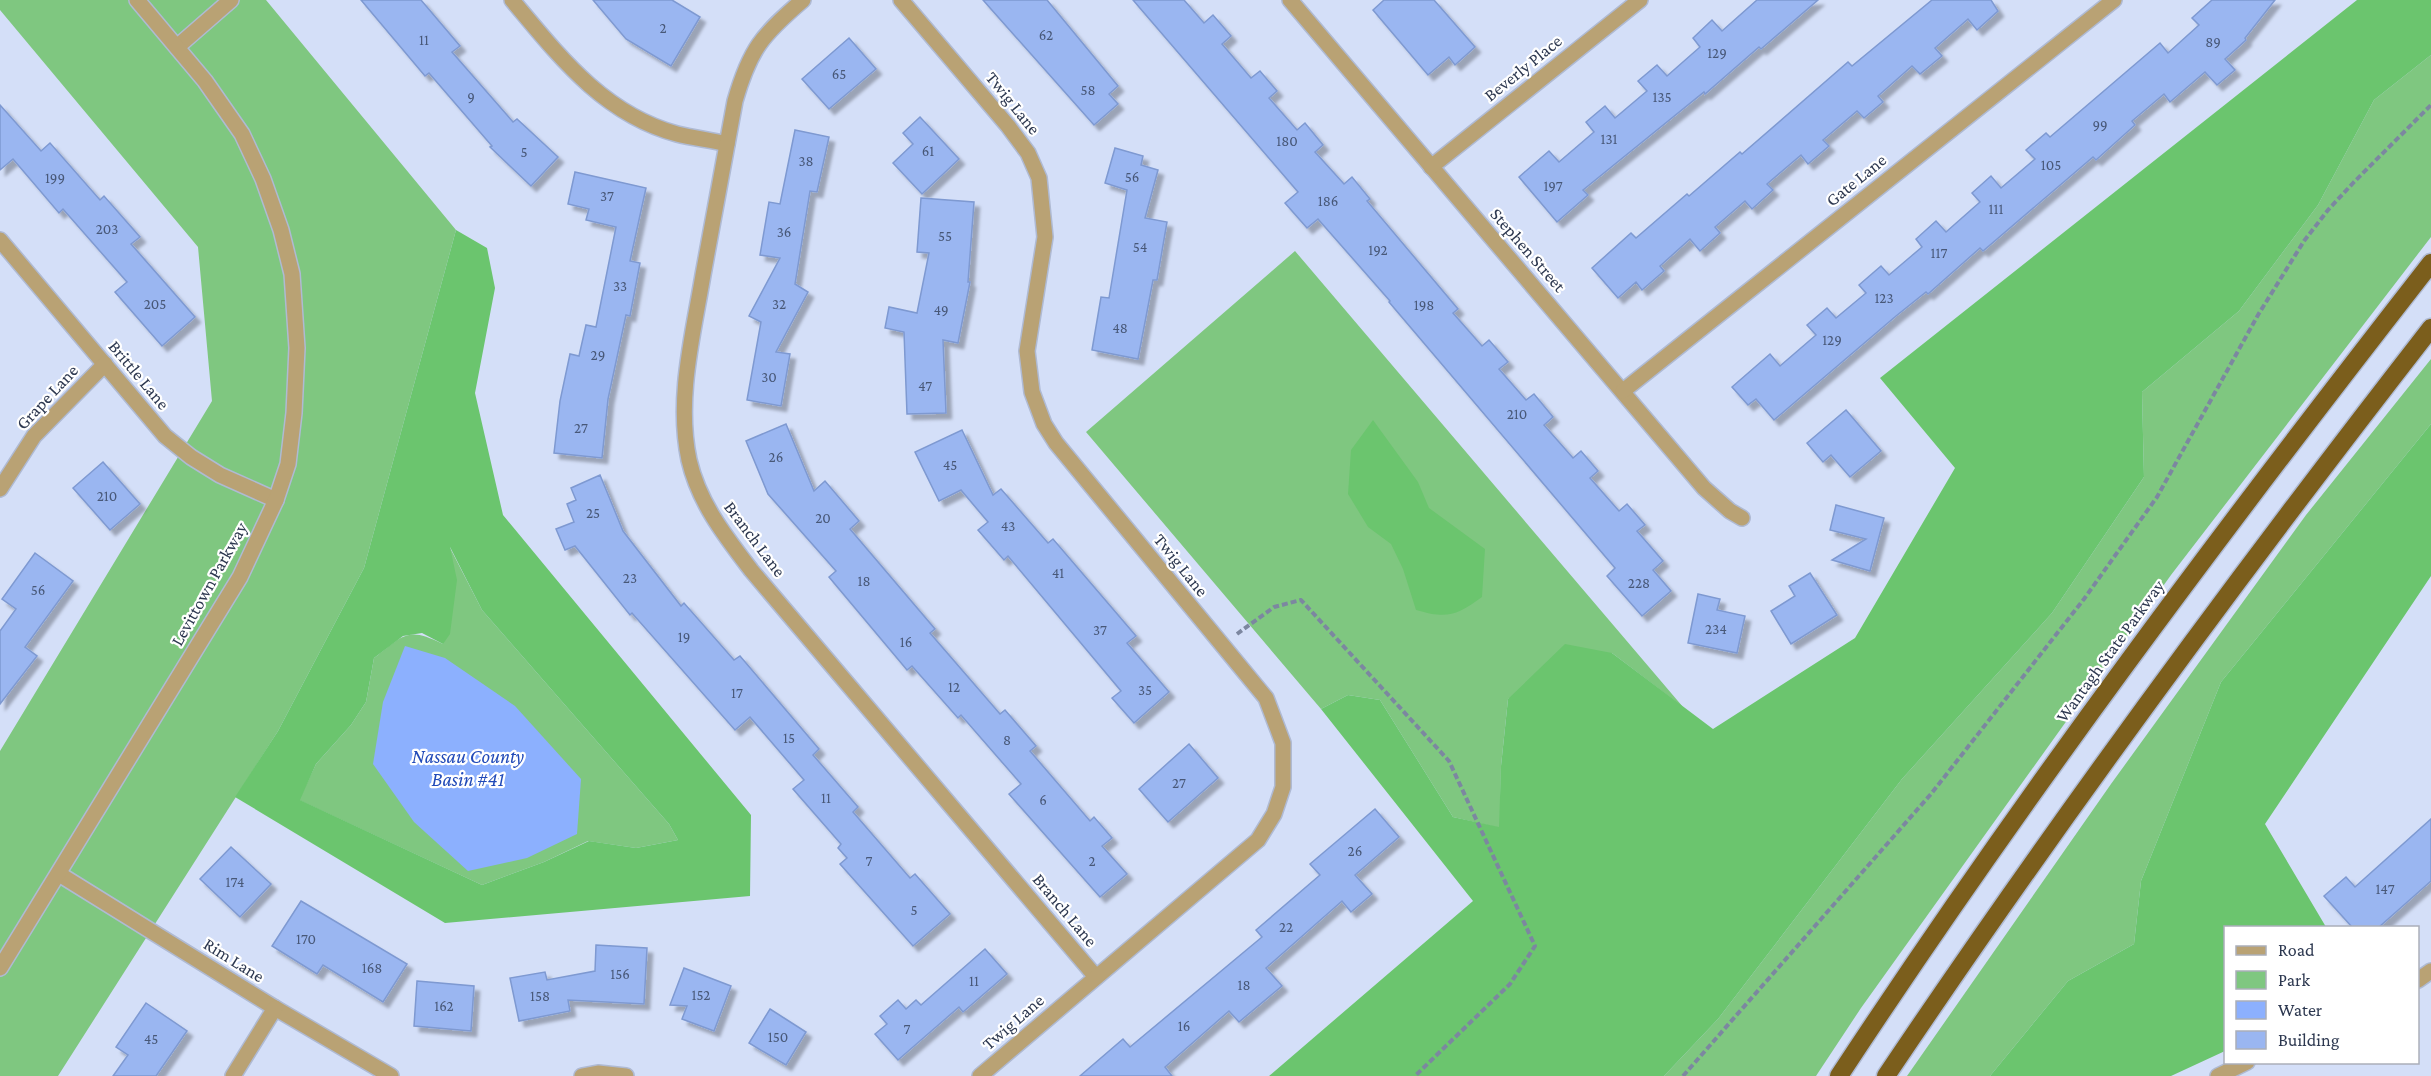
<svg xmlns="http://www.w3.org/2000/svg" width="2431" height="1076" viewBox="0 0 2431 1076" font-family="'Crimson Pro',serif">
<defs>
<filter id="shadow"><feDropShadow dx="5.5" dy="5.5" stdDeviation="1.5" flood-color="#0004"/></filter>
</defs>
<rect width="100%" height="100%" fill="#d4dff8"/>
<g fill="#7fc780">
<polygon points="0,0 266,0 456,230 364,568 278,731 58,1076 0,1076 0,751 212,401 198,247 0,10"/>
<polygon points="2431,55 2431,237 2171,575 1861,1008 1816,1076 1664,1076 1718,1019 1902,779 2052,613 2144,477 2142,392 2239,311 2318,205 2374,100"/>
<polygon points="1295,251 1683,707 1612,653 1508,699 1501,766 1500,828 1453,817 1380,700 1348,695 1321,709 1086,432"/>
<polygon points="2431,359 2431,424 2221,682 2141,881 2134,944 2068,981 1990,1076 1907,1076 2111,784 2306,515"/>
<path d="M448,544L482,610L669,824L678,840L636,848L588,841L544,862L482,885L299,800L316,764L351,725L366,702L374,658C404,635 407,626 443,644Z"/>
</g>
<g fill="#6bc56e" fill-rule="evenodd">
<polygon points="2357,0 2431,0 2431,55 2374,100 2318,205 2239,311 2142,392 2144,477 2052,613 1902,779 1718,1019 1664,1076 1269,1076 1473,901 1321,709 1348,695 1380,700 1453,817 1499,827 1501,766 1508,699 1565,644 1612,653 1713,729 1855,638 1955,468 1880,378"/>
<path d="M456,230L487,248L495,288L475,393L503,515L751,815L750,896L445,923L235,797L278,731L364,568ZM450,547L482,610L669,824L678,840L636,848L589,841L544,862L482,885L300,800L316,764L351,725L366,702L374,658L403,636L422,633L443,644L450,634L457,580Z"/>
<path d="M1373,420L1418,482L1429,508L1485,549L1482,597C1456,616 1447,619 1416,610L1403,569L1391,544L1368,527L1348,494L1351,450Z"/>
<polygon points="2431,424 2431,576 2265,824 2326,927 2226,928 2225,1051 2171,1076 1990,1076 2068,981 2134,944 2141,881 2221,682"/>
</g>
<polygon fill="#8cb0fe" points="405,646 445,658 515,706 581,779 577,834 527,858 468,871 414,822 373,764 383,702"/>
<g fill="#9ab6f1" stroke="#7e99d1" stroke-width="1.5" filter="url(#shadow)">
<polygon points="361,0 421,0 460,46 452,52 513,122 517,119 558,157 531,186 490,147 492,146 429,73 425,76"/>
<polygon points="593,0 672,0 700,17 671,66 626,39"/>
<polygon points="983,0 1047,0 1118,86 1109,94 1118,104 1094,125"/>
<polygon points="1133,0 1184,0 1204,23 1213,15 1231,36 1222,44 1251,78 1260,71 1277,91 1269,98 1297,130 1305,123 1323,145 1315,152 1344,184 1352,177 1370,199 1367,201 1458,309 1453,313 1482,346 1489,340 1508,362 1499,369 1526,400 1534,394 1553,417 1544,425 1573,458 1581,451 1598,471 1590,478 1619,511 1627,504 1645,525 1637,531 1663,561 1653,570 1671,591 1642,616 1607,576 1615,568 1389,302 1390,301 1318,219 1307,228 1285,203 1298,192"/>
<polygon points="1384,0 1434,0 1475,47 1455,65 1449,57 1428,75 1373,10"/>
<polygon points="1757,0 1818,0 1761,49 1759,47 1705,94 1704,92 1583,190 1588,195 1557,222 1519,177 1549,151 1559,162 1594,132 1586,122 1605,106 1615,118 1647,91 1638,81 1657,65 1667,76 1700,47 1693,38 1712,20 1722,31"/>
<polygon points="1932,0 1991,0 1998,11 1977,30 1968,19 1935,48 1942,56 1920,74 1912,66 1878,96 1883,102 1864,118 1857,111 1823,140 1829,146 1808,164 1801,155 1767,184 1773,190 1752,209 1745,201 1715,227 1720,233 1700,251 1690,239 1660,266 1664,271 1642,290 1636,282 1618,298 1592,268 1631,233 1636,238 1687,194 1689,196 1740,152 1742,154 1848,62 1852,66"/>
<polygon points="2212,0 2275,0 2245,38 2246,40 2225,59 2235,70 2217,85 2205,72 2170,102 2164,94 2132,121 2135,125 2096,160 2093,157 1983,251 1980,248 1928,294 1926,292 1896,316 1774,420 1756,399 1748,405 1732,387 1770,354 1780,366 1816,335 1807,325 1827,308 1836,318 1866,293 1859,285 1881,266 1889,275 1922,247 1916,239 1936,221 1946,232 1980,202 1972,193 1991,176 2001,188 2035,159 2026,150 2046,133 2050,137 2160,43 2168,53 2199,25 2192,18"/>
<polygon points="849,38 876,69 829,109 802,79"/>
<polygon points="0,105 41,151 50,143 100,200 104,196 140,237 131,244 195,317 162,346 115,292 127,282 63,209 59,213 13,159 0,170"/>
<polygon points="920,117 959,159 922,194 893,163 913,144 903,133"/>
<polygon points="795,130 829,137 817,192 810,191 795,284 808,292 776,352 790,354 781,406 747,400 761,322 749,316 780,258 760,255 769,202 780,204"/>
<polygon points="1115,148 1143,156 1141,165 1158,170 1145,218 1167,222 1157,280 1153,280 1138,359 1092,350 1101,297 1109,298 1127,190 1105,183"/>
<polygon points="575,172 646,188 630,261 640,263 630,316 626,315 608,399 602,458 554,453 560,401 570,354 579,356 586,325 596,327 616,227 586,220 589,209 568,204"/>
<polygon points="921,198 974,202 968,282 970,282 958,343 943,340 946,413 907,414 904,332 885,328 889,307 917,313 929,253 917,252"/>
<polygon points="1846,410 1881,451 1850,477 1831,455 1823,462 1807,443"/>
<polygon points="786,424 814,491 825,481 859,521 850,529 935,629 930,633 1000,714 1005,710 1036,746 1030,751 1090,821 1094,817 1112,838 1102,846 1127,874 1100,897 1009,794 1021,784 961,715 958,718 912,666 907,670 829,577 836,571 768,494 746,441"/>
<polygon points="962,430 993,495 1001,489 1048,543 1053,539 1136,636 1127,643 1169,692 1134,723 1112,698 1121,691 1008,556 1004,560 978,530 988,522 961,490 939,501 915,452"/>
<polygon points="103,462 140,504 110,530 73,488"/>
<polygon points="600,475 623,531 681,606 684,603 734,660 740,656 819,749 813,755 858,807 853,812 910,878 915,874 950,914 913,946 840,864 847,858 838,848 841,844 793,789 804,780 750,717 735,730 632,613 630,615 575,546 565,550 556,529 574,522 567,504 576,500 571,488"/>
<polygon points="1836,505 1884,518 1870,571 1832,560 1866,539 1830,530"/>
<polygon points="35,553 73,581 25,647 37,656 0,704 0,631 16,609 2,599"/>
<polygon points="1810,573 1837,615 1791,644 1771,611 1795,596 1789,586"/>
<polygon points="1698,594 1720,599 1717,610 1745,616 1737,653 1688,643"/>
<polygon points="1189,744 1218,778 1168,822 1139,789"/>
<polygon points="1375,809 1399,837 1355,875 1372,894 1351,912 1342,901 1266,968 1282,986 1239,1022 1229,1011 1165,1067 1172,1076 1080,1076 1123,1039 1130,1047 1262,937 1256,930 1320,875 1310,864"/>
<polygon points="2431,819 2431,881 2379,927 2352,927 2324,896 2346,877 2355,887"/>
<polygon points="231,847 271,884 240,917 200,879"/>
<polygon points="301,901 407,964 383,1002 323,965 317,974 272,946"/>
<polygon points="596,945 647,948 644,1004 568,1000 570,1011 519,1021 510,978 545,972 547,980 595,971"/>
<polygon points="985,949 1007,974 963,1012 959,1007 898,1060 875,1034 887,1024 880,1016 898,1000 906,1009 916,1000 921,1005"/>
<polygon points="684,968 731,986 714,1031 682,1019 687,1006 670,1005"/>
<polygon points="417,981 474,986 471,1031 414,1026"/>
<polygon points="146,1003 187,1031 156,1076 113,1076 128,1055 116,1047"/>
<polygon points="770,1009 806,1032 786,1065 749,1043"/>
</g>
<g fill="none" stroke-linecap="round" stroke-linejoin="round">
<g stroke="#afbad3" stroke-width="18">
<g id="minor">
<path d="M512,0C559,56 603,114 677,134C693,138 710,140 727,144"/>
<path d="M803,0C762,35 750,49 735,101C724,159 714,217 703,275C693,335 676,399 689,460C699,503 725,536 751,570L1096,977"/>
<polyline points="901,0 1008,126 1028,153 1039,178 1045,237 1027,351 1032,392 1044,424 1056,443 1266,698 1283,743 1283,787 1274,814 1258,840 980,1076"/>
<polyline points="1290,0 1704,488 1730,511 1742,518"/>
<polyline points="177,47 231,0"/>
<polyline points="1431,167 1640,0"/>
<polyline points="0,240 165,436 191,457 220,475 276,500"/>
<polyline points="1623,391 2114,0"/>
<polyline points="0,489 34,436 105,364"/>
<polyline points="59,874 275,1008 391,1076"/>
<polyline points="0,968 240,577 276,500 288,464 294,413 297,348 292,274 281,230 263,179 242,134 205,81 137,0"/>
<polyline points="2418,980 2431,971"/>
<polyline points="233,1076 275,1008"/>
<polyline points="582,1076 598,1073 626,1076"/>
<polyline points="2218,1076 2247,1062"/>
</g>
</g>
<g stroke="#afbad3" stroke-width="21">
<g id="highway">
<path d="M1839,1076C2023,796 2225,527 2431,263"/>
<path d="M1886,1076C2058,820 2242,571 2431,328"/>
</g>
</g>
<g stroke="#7c87a0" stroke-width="4" stroke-dasharray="6 3" stroke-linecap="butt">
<polyline points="1237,634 1274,607 1301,600 1449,761 1535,946 1510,984 1415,1076"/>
<polyline points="1683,1076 1931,794 2084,599 2157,497 2258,315 2304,241 2328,210 2354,182 2431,105"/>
</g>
<use href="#minor" stroke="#b9a274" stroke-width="15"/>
<use href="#highway" stroke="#7b5e1c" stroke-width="18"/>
</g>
<g text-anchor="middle" stroke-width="4.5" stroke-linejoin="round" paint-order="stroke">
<g font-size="15" fill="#485878">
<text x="663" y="33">2</text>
<text x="1046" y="40">62</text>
<text x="424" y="45">11</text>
<text x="2213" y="47">89</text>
<text x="1717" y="58">129</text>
<text x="839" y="79">65</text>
<text x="1088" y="95">58</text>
<text x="471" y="102">9</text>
<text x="1662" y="102">135</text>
<text x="2100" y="130">99</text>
<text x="1609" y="144">131</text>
<text x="1287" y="146">180</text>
<text x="928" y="156">61</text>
<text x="524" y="157">5</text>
<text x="806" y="166">38</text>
<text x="2051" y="170">105</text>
<text x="1132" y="182">56</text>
<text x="55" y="183">199</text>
<text x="1553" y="191">197</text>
<text x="607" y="201">37</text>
<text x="1328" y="206">186</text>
<text x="1996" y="214">111</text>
<text x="107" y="234">203</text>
<text x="784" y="237">36</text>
<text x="945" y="241">55</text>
<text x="1140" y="252">54</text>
<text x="1378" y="255">192</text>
<text x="1939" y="258">117</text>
<text x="620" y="291">33</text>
<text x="1884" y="303">123</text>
<text x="155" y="309">205</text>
<text x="779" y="309">32</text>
<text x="1424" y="310">198</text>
<text x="941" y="315">49</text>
<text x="1120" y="333">48</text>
<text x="1832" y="345">129</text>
<text x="598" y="360">29</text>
<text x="769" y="382">30</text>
<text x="925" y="391">47</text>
<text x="1517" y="419">210</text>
<text x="581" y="433">27</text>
<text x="776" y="462">26</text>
<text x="950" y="470">45</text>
<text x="107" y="501">210</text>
<text x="593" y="518">25</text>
<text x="823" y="523">20</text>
<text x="1008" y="531">43</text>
<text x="1058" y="578">41</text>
<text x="630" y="583">23</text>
<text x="864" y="586">18</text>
<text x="1639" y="588">228</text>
<text x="38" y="595">56</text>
<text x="1716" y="634">234</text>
<text x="1100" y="635">37</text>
<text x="684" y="642">19</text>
<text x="906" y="647">16</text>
<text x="954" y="692">12</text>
<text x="1145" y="695">35</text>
<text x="737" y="698">17</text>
<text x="789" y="743">15</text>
<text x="1007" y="745">8</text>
<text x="1179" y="788">27</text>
<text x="826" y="803">11</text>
<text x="1043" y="805">6</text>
<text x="1355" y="856">26</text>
<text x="869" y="866">7</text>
<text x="1092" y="866">2</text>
<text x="235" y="887">174</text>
<text x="2385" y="894">147</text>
<text x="914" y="915">5</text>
<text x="1286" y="932">22</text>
<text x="306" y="944">170</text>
<text x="372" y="973">168</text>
<text x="620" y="979">156</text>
<text x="974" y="986">11</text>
<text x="1244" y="990">18</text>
<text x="701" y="1000">152</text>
<text x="540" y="1001">158</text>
<text x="444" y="1011">162</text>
<text x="1184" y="1031">16</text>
<text x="907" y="1034">7</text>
<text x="778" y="1042">150</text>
<text x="151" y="1044">45</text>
</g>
<g font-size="18" fill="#2d3850" stroke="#fff">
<text transform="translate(1523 68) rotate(-39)" y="6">Beverly Place</text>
<text transform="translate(1013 103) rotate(51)" y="6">Twig Lane</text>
<text transform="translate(1856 180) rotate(-39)" y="6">Gate Lane</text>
<text transform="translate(1528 250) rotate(49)" y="6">Stephen Street</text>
<text transform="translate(139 375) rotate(50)" y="6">Brittle Lane</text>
<text transform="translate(47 397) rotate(-47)" y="6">Grape Lane</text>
<text transform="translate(755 539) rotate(53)" y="6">Branch Lane</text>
<text transform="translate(1181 565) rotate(51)" y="6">Twig Lane</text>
<text transform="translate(209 584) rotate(-61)" y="6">Levittown Parkway</text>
<text transform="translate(2110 651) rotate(-54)" y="6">Wantagh State Parkway</text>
<text transform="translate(1065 910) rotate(50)" y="6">Branch Lane</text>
<text transform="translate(234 960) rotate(32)" y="6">Rim Lane</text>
<text transform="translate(1013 1022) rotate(-41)" y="6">Twig Lane</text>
</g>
<g font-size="20" font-style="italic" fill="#214ab8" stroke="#fff">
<text x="468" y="763">Nassau County<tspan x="468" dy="23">Basin #41</tspan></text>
</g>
</g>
<rect x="2224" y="926" width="195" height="138" fill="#ffffff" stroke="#abafb9" stroke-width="1.5"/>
<rect x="2236" y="946" width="30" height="9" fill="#b9a274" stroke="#abafb9" stroke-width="1.5"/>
<text x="2278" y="956" font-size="18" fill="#2d3850">Road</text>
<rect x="2236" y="971" width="30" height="18" fill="#7fc780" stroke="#abafb9" stroke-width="1.5"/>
<text x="2278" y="986" font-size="18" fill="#2d3850">Park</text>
<rect x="2236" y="1001" width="30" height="18" fill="#8cb0fe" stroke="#abafb9" stroke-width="1.5"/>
<text x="2278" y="1016" font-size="18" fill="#2d3850">Water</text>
<rect x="2236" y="1031" width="30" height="18" fill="#9ab6f1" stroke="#abafb9" stroke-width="1.5"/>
<text x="2278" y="1046" font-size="18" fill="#2d3850">Building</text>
</svg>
